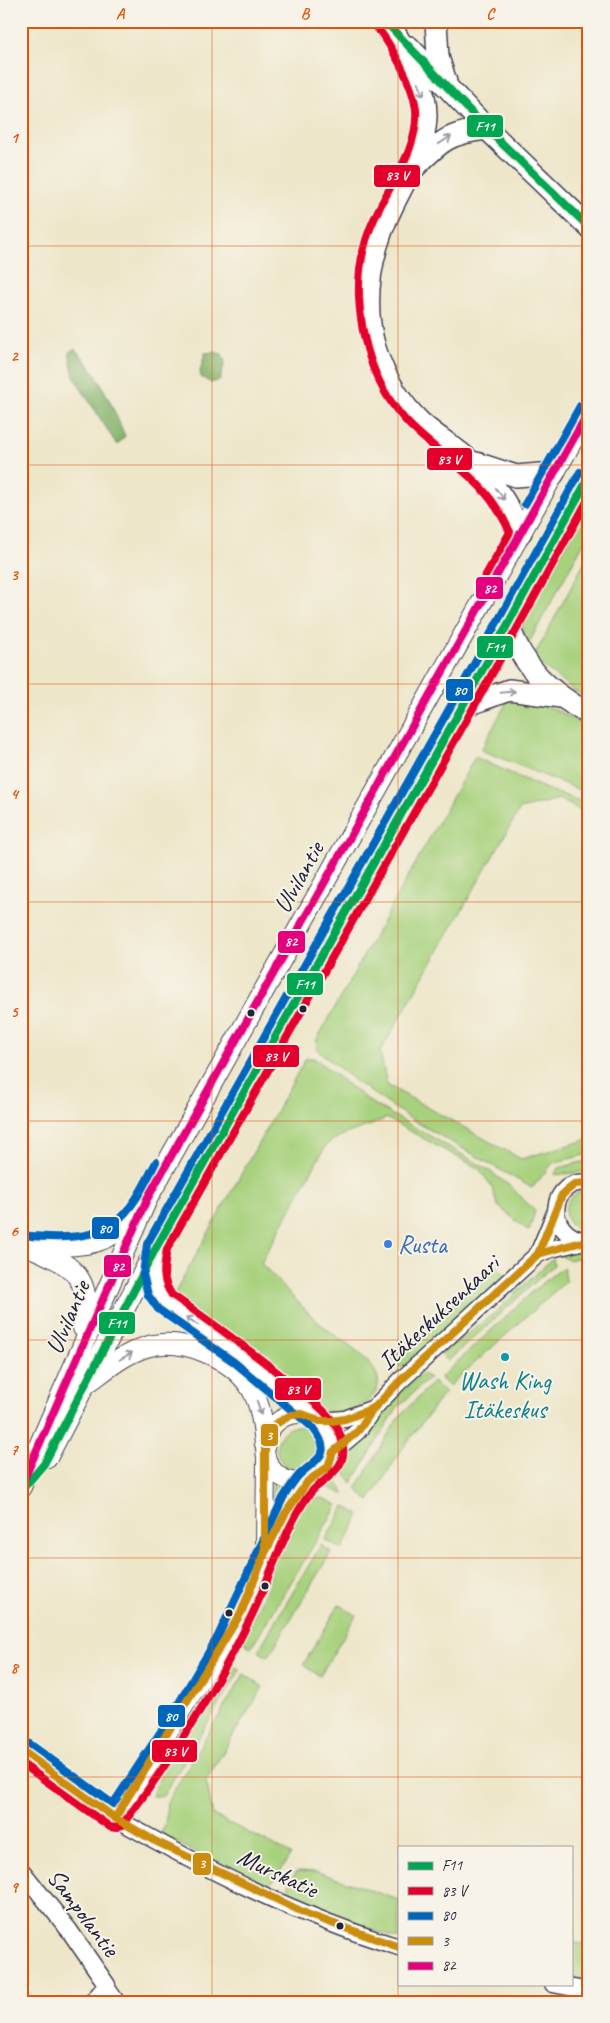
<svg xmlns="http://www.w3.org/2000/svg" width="610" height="2023" viewBox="0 0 610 2023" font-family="Caveat,sans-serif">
<rect width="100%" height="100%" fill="#f7f3e8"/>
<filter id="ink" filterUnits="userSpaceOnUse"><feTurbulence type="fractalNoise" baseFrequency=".02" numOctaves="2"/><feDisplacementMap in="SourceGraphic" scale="10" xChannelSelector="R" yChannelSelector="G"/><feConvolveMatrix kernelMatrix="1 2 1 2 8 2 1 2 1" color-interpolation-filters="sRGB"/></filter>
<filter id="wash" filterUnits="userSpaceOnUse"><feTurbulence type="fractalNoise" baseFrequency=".0096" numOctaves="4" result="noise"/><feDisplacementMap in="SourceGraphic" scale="20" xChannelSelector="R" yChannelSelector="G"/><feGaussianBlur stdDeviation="1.12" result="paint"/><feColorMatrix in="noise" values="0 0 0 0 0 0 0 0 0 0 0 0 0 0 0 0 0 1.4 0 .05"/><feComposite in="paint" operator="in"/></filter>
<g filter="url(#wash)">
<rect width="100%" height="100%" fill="#ede6c9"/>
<g fill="#a7d17d" stroke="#647a5c">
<polygon points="589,502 589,533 526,648 522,624"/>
<polygon points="589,554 589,699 573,690 533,658"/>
<polygon points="510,696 542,703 589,727 589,790 580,790 481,750"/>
<polygon points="475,757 546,789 589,804 589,815 559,799 520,809 380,1052 387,1085 521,1159 589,1139 589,1154 553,1163 532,1188 411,1119 359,1084 316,1049 317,1039"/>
<path d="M306,1058H314L370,1102L484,1167L510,1186L535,1211L529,1231L498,1206L491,1185L479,1169L386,1118C367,1129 343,1131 326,1145L261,1263C279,1282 297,1302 316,1320C334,1337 364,1350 376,1373C388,1397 350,1415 331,1416C325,1416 319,1412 313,1410L172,1298Z"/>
<polygon points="585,1161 589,1162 589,1165 583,1172 554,1175 559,1168"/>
<path d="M584,1191H589V1231C561,1233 556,1197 584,1191Z"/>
<polygon points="589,1248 589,1256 568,1260 560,1255"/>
<polygon points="553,1258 554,1265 448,1361 441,1354 497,1311"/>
<polygon points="494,1263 505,1275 401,1368 392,1357"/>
<polygon points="564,1268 566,1281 449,1386 440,1378 531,1293 557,1271"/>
<path d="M424,1374L429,1378L397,1408L352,1483C347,1475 340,1468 343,1458C349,1441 402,1392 417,1377Z"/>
<polygon points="433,1382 445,1392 403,1448 369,1501 356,1489 398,1418"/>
<circle cx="299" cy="1448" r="22"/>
<polygon points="331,1472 344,1492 343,1494 322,1484"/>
<polygon points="273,1482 295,1490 270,1529"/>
<polygon points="323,1498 338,1505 251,1648 246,1644 243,1638 268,1586 276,1541 298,1507 311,1499"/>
<polygon points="345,1506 360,1515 342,1549 325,1540"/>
<polygon points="321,1545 331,1552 268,1657 258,1651"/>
<polygon points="339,1605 356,1615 320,1676 303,1665"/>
<path d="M230,1663L240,1670L163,1796H152C169,1750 198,1709 222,1667Z"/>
<polygon points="244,1674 263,1687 206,1780 213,1815 291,1854 274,1881 260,1885 160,1834 165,1826 167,1802"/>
<polygon points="297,1871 318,1872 399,1900 399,1939 315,1909 289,1894 289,1881"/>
<polygon points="571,1942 589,1945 589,1979 583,1983 571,1981"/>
</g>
<g fill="#85b36c" stroke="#546a54">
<path d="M75,349C99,372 112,406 125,436L117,445L74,377L69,352Z"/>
<polygon points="214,352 222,354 225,362 220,380 211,383 201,377 200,371 205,353"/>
</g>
</g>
<g filter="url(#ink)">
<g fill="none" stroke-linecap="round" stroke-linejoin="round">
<g stroke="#403f50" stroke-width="15">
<polyline id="minor" points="107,1985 119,2002"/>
</g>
<g stroke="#403f50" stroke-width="19">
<g id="tertiary">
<path d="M586,1241C542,1234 550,1177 589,1183"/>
<polyline points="538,1254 555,1213"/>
<polyline points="320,1421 345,1419 374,1408"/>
<polyline points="333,1452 358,1431 374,1408 400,1381 538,1254 551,1249 589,1240"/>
<path d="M115,1818C205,1869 300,1917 399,1947"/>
<polyline points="21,1870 69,1930 107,1985 92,2002"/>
<polyline points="553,1984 589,1991"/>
</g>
</g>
<g stroke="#403f50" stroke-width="20">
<g id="secondary">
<circle cx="299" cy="1448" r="34"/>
<polyline points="265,1550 266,1459"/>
<polyline points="21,1750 115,1818 223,1644 241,1613 265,1553 285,1514 308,1481"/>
</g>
</g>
<g stroke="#403f50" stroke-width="22">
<g id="primary">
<path d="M28,1246C71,1264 95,1277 83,1328"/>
<path d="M35,1246C78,1245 105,1250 135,1214"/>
<path d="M156,1254C153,1273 153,1287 165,1302L240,1354L312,1417"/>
<path d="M90,1381C108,1368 124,1354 146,1347C181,1336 231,1357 251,1388C261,1405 263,1425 265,1444"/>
<polyline points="47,1458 157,1246 462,707 589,477"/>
<polyline points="21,1487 147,1199 589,411"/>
</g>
</g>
<g stroke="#403f50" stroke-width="24">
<g id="trunk">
<polyline points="436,21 438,57 446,82"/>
<path d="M393,29C407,56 427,85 426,117C425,149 406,178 393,205C371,249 361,300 375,348C383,375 400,403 420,422C436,437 455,447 471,462C494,482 508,505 521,532"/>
<polyline points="409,47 487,129 589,227"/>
<path d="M413,169C440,142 447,133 487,129"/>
<polyline points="476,463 516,476 554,473"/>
<path d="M508,624C523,668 548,691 589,714"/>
<polyline points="462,707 509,690 561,697"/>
</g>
</g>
<use href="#minor" stroke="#fff" stroke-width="12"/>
<use href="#tertiary" stroke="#fff" stroke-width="16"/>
<use href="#secondary" stroke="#fff" stroke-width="18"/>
<use href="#primary" stroke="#fff" stroke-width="20"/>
<use href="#trunk" stroke="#fff" stroke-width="21"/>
<g stroke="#f7f3e8" stroke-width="11">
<g id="bus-1">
<polyline points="385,21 487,129 589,227"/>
<polyline points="21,1491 44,1464 157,1246 462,707 589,477"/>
</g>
</g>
<g stroke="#f7f3e8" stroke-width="11">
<g id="bus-2">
<path d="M377,28C387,39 394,53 401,66C408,80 414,94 416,109C419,149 390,183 375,217C363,242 358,271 359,298C362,348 378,396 416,431C455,467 486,480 510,532L478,589"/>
<path d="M21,1763L110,1827L116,1828L122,1825C169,1764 217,1687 251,1617C268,1582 279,1544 299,1510C303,1503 308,1495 314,1489C332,1474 350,1465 341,1437C333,1414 310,1400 293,1385C254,1353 214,1324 172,1295C161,1280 164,1267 167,1249L471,712L589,498"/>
</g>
</g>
<g stroke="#f7f3e8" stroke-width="11">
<g id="bus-3">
<polyline points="525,504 580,406"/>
<path d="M22,1235C50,1238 92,1241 115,1222C134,1208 145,1183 156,1162"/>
<path d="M27,1742L113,1804L173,1713L218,1636L283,1498C288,1490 293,1482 299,1475C317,1458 334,1455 313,1428L234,1362L158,1309L148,1295L143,1274L147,1244L453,702L580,472"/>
</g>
</g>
<g stroke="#f7f3e8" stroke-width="11">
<g id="bus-4">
<polyline points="538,1254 562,1195 575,1184 589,1183"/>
<polyline points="265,1551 265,1444 274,1425 291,1415 302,1414 320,1421 332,1421 345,1419 374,1408"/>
<polyline points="21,1750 115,1818 153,1840 309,1915 399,1947"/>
<polyline points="115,1818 241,1613 265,1553 285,1514 308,1481 328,1467 333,1452 358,1431 374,1408 400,1381 538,1254 589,1240"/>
</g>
</g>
<g stroke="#f7f3e8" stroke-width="11">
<polyline id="bus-5" points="21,1486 147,1199 589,411"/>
</g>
<use href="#bus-1" stroke="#00a651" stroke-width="8"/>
<use href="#bus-2" stroke="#e4002b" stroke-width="8"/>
<use href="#bus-3" stroke="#0065bd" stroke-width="8"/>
<use href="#bus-4" stroke="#cc8c0c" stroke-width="8"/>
<use href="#bus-5" stroke="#e5007d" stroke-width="8"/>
</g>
<defs><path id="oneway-shaft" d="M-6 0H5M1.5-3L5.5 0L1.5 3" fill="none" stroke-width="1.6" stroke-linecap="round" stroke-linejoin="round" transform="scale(1.25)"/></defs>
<g stroke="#9c9ca7">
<use href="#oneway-shaft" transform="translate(421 89) rotate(71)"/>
<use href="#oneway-shaft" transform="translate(445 140) rotate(-33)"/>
<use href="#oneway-shaft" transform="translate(500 494) rotate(53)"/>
<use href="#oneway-shaft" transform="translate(508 692) rotate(-5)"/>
<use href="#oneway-shaft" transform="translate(192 1321) rotate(-146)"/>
<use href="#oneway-shaft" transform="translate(126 1356) rotate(-30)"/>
<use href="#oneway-shaft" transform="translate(259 1408) rotate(73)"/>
</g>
</g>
<path fill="none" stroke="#de560e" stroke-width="1" stroke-opacity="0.55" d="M212,21V2002M398,21V2002M21,246H589M21,465H589M21,684H589M21,902H589M21,1121H589M21,1340H589M21,1558H589M21,1777H589"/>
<g fill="#22223b" stroke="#f7f3e8" stroke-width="2">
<circle cx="303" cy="1009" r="4.5"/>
<circle cx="251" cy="1013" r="4.5"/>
<circle cx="265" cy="1586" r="4.5"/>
<circle cx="229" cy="1613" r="4.5"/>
<circle cx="340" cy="1926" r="4.5"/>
</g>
<circle fill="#3f7fe0" stroke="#f7f3e8" stroke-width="2" cx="388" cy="1244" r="5"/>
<circle fill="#0f9aa8" stroke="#f7f3e8" stroke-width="2" cx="505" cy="1357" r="5"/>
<g text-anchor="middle" stroke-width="4" stroke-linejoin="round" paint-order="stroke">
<g font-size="25" fill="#22223b" stroke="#f7f3e8">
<text transform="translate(298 877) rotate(-61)" y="9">Ulvilantie</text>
<text transform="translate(438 1312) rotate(-43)" y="9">Itäkeskuksenkaari</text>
<text transform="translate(67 1317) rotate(-67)" y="9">Ulvilantie</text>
<text transform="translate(278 1872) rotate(25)" y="9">Murskatie</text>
<text transform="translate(84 1912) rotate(53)" y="9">Sampolantie</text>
</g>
<g font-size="25" fill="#366cbe" stroke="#f7f3e8" text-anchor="start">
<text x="398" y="1253">Rusta</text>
</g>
<g font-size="25" fill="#0d838f" stroke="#f7f3e8">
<text x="505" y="1389">Wash King<tspan x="505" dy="29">Itäkeskus</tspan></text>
</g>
</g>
<g stroke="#f7f3e8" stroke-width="2">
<rect x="466" y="114" width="38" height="24" rx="5" fill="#00a651"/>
<rect x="373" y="164" width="48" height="24" rx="5" fill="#e4002b"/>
<rect x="426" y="447" width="47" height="24" rx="5" fill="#e4002b"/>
<rect x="475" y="576" width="29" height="24" rx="5" fill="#e5007d"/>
<rect x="476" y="635" width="38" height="24" rx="5" fill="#00a651"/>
<rect x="445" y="678" width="29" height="24" rx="5" fill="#0065bd"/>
<rect x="277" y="930" width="29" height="24" rx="5" fill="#e5007d"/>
<rect x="286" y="972" width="38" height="24" rx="5" fill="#00a651"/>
<rect x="252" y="1044" width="48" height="24" rx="5" fill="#e4002b"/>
<rect x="91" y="1216" width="29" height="24" rx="5" fill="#0065bd"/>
<rect x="103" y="1254" width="29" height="24" rx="5" fill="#e5007d"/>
<rect x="98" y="1311" width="38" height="24" rx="5" fill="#00a651"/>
<rect x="274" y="1377" width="48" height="24" rx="5" fill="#e4002b"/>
<rect x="260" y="1423" width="19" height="24" rx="5" fill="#cc8c0c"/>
<rect x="157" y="1704" width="29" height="24" rx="5" fill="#0065bd"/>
<rect x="151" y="1739" width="47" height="24" rx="5" fill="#e4002b"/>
<rect x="192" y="1852" width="20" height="24" rx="5" fill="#cc8c0c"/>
</g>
<g font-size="14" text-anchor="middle" font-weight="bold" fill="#fff">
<text x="485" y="131">F11</text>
<text x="397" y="180">83 V</text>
<text x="449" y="464">83 V</text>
<text x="490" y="593">82</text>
<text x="495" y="652">F11</text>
<text x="460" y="695">80</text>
<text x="291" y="946">82</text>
<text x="305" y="989">F11</text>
<text x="276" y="1061">83 V</text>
<text x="105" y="1233">80</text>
<text x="118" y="1271">82</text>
<text x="117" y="1328">F11</text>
<text x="298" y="1394">83 V</text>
<text x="269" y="1440">3</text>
<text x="171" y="1721">80</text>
<text x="175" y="1756">83 V</text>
<text x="202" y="1868">3</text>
</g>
<rect width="610" height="2023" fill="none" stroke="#f7f3e8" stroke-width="55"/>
<rect x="398" y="1846" width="175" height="140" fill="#f7f3e8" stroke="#a29fa3"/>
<rect x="408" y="1862" width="25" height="8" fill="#00a651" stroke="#a29fa3"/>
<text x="442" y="1870" font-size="15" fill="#22223b">F11</text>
<rect x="408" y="1887" width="25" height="8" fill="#e4002b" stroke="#a29fa3"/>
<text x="442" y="1896" font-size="15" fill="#22223b">83 V</text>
<rect x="408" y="1912" width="25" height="8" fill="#0065bd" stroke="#a29fa3"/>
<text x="442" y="1920" font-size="15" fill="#22223b">80</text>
<rect x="408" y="1937" width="25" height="8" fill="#cc8c0c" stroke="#a29fa3"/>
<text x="442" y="1946" font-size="15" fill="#22223b">3</text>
<rect x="408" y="1962" width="25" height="8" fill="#e5007d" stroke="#a29fa3"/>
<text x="442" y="1970" font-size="15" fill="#22223b">82</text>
<rect x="28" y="28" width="554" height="1968" fill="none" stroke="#de560e" stroke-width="2"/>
<g font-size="16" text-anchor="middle" font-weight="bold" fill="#de560e">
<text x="120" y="19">A</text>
<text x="305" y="19">B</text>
<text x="490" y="19">C</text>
<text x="14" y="143">1</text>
<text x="14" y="361">2</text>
<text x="14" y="580">3</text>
<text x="14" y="799">4</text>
<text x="14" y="1017">5</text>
<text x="14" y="1236">6</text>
<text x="14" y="1455">7</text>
<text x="14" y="1673">8</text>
<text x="14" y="1892">9</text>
</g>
</svg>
